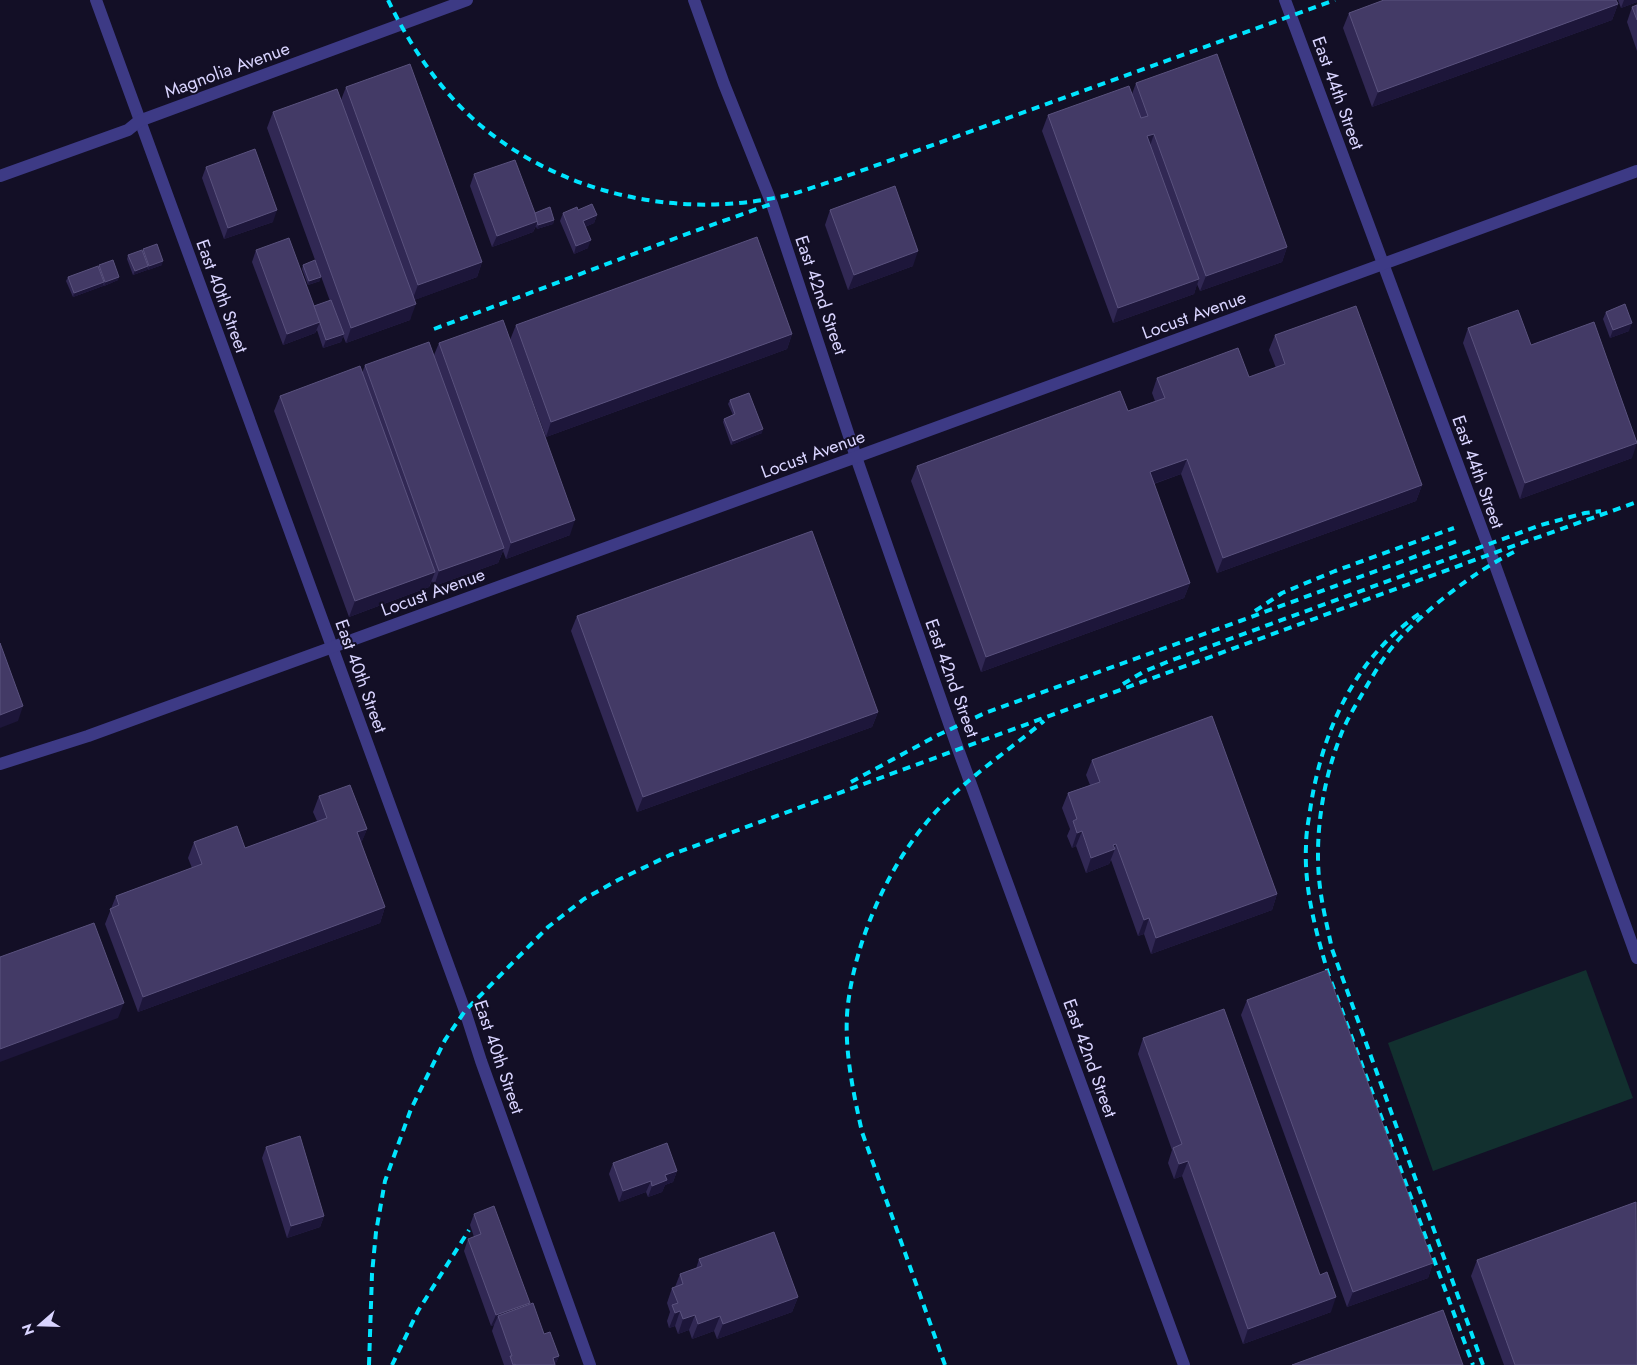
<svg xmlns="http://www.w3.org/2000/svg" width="1637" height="1365" viewBox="0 0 1637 1365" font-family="Jost,sans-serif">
<rect width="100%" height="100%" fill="#130f26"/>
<polygon fill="#12302f" points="1586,970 1633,1098 1433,1171 1388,1043"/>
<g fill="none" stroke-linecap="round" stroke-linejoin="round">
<g stroke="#3d3a85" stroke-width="12">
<polyline points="96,0 465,1011 481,1061 590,1365"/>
<polyline points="694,0 724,84 772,204 856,457 958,749 1184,1365"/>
<polyline points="1285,0 1491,554 1637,958"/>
<polyline points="0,176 128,130 139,121 467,0"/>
<polyline points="0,764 88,736 856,457 1637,171"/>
</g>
<g stroke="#00e5ff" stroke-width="4" stroke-dasharray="8 6" stroke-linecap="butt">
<path d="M388,0C410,46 440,91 480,125C561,193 675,219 779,197C796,194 813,187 830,182L1335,0"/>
<polyline points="434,329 692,232 774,203"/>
<polyline points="1255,611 1282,593 1335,571 1454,528"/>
<path d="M1419,614C1355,658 1323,730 1311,804C1309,818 1306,832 1306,846C1304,889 1316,932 1328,973L1473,1365"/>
<polyline points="1123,684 1143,672 1167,662 1541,525 1585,513 1601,511"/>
<polyline points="851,782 938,735 985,713 1240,621 1460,540"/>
<polyline points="369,1365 372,1274 376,1232 385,1181 411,1109 445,1040 465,1011 548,927 584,899 618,880 670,855 1491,554 1637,502"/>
<polyline points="392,1365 418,1311 469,1230"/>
<path d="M945,1365L862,1132C853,1091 843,1046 848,1004C856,939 888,866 932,816C965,779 1007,752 1044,721"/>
<path d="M1483,1365L1332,949C1327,925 1321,902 1319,878C1315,833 1323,782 1339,740C1345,722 1356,705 1365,689C1375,672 1386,653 1399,639C1430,606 1474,572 1514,552"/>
</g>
</g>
<g fill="#312854">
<polygon points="1618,0 1637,0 1637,2 1621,8"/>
<polygon points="1618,4 1612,20 1372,107 1343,28 1349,13"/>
<polygon points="1637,5 1637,51 1627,22 1632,7"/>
<polygon points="1136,83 1287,247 1282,262 1200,291 1197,284 1194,294 1113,323 1042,131 1048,115 1132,94"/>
<polygon points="346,87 482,262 477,277 414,300 410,320 346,343 343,336 341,342 323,348 317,330 315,333 283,345 252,262 256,250 314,306 330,301 267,128 273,112 341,100"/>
<polygon points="206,167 273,222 224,239 202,178"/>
<polygon points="474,174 535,213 554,220 553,224 537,229 536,226 533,232 492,247 470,186"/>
<polygon points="578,210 597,215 594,223 585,227 588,248 574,254 560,221 563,213"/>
<polygon points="830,210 913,266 848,290 825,225"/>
<polygon points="143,249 162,265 148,270 147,268 147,270 133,275 127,259 128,255 143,251"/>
<polygon points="99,265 118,280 104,286 103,285 103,286 73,297 66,281 68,277 98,267"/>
<polygon points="303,265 320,281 308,285 302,269"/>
<polygon points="1606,312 1629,331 1610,338 1603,319"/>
<polygon points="516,325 792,334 787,349 546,437 510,340"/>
<polygon points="1468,328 1531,345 1632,458 1520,499 1463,343"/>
<polygon points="1275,335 1422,485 1416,501 1217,573 1181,474 1154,484 1190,583 1184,598 981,672 911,481 917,466 1128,411 1155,401 1152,393 1157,378 1249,377 1276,368 1269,350"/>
<polygon points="439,343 570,535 506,559 503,551 498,563 434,586 432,581 429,587 349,617 274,411 280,396 362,373 365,365 434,355"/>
<polygon points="730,400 762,433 731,445 723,422 724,419 733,415 728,404"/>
<polygon points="577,616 878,712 872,727 637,812 571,631"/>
<polygon points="1092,760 1277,894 1272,910 1151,954 1144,934 1138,936 1111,860 1109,864 1086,873 1076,846 1072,848 1067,836 1070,829 1062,808 1068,793 1090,785 1086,775"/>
<polygon points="319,796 367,829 361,843 385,907 380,923 138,1012 105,924 116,896 192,868 188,858 194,842 245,848 317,821 313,812"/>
<polygon points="1247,1000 1433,1263 1428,1278 1347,1307 1241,1015"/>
<polygon points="1143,1038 1331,1312 1243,1344 1182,1176 1174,1179 1168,1163 1172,1150 1138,1054"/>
<polygon points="266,1147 324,1216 320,1227 287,1238 262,1158"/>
<polygon points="613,1163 677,1171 673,1182 665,1185 662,1192 648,1197 646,1192 619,1202 609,1174"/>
<polygon points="474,1214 529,1305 544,1334 559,1356 555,1365 504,1365 492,1331 494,1325 491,1326 464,1251 468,1239 474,1237 470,1225"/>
<polygon points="699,1259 798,1297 792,1312 717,1339 714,1331 692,1339 689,1330 678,1334 675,1326 669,1328 667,1321 670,1312 667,1303 672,1288 675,1287 680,1274 696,1269"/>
<polygon points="1477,1260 1637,1365 1504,1365 1471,1276"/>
</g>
<g fill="#1d163a">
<polygon points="1624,0 1637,0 1637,2 1621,8"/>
<polygon points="1618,4 1612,20 1372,107 1378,92"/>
<polygon points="1154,134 1149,149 1147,136"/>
<polygon points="277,210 273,222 224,239 228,228"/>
<polygon points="597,215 594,223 580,229 583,221"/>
<polygon points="554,220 553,224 537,229 538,225"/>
<polygon points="538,221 533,232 492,247 497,236"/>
<polygon points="591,240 588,248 574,254 576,246"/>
<polygon points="1287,247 1282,262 1200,291 1206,276"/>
<polygon points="918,251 913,266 848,290 854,275"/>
<polygon points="163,261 162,265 148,270 149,266"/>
<polygon points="482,262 477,277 412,301 418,285"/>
<polygon points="148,266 147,270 133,275 135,271"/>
<polygon points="119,277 118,280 104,286 105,282"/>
<polygon points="321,277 320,281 308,285 309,281"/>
<polygon points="1199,279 1194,294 1113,323 1118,308"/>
<polygon points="104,282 103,286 73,297 74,293"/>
<polygon points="416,304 410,320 346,343 351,328"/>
<polygon points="320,322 315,333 283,345 287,334"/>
<polygon points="1632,323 1629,331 1610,338 1613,330"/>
<polygon points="344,334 341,342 323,348 326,340"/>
<polygon points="792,334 787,349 546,437 551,422"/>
<polygon points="763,429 762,433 731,445 733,441"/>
<polygon points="1637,443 1632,458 1520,499 1525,483"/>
<polygon points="1187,459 1181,474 1144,487 1150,472"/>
<polygon points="1422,485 1416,501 1217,573 1223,558"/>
<polygon points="575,520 570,535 506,559 511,543"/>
<polygon points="504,548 498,563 434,586 439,571"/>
<polygon points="435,572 429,587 349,617 355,601"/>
<polygon points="1190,583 1184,598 981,672 986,657"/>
<polygon points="23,706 18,721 0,728 0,715"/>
<polygon points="878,712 872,727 637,812 643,797"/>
<polygon points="367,829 361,844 357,832"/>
<polygon points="1082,831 1076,846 1072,848 1077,833"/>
<polygon points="1116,844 1114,849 1115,849 1109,864 1086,873 1091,858"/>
<polygon points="1277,894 1272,910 1151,954 1156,938"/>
<polygon points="385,907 380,923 138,1012 143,997"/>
<polygon points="1149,918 1144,934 1138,936 1144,920"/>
<polygon points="124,1003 118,1018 0,1062 0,1049"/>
<polygon points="1188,1161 1182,1176 1174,1179 1179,1164"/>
<polygon points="677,1171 673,1182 665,1185 662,1192 648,1197 652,1186 665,1175"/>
<polygon points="651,1181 646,1192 619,1202 623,1191"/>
<polygon points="324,1216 320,1227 287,1238 291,1226"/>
<polygon points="1433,1263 1428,1278 1347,1307 1353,1292"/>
<polygon points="798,1297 792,1312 717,1339 723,1324"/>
<polygon points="1336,1297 1331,1312 1243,1344 1248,1329"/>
<polygon points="530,1303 525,1314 498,1316 494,1325 491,1326 496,1315"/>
<polygon points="680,1311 675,1326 669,1328 675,1313"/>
<polygon points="695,1315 689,1330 678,1334 683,1319"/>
<polygon points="720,1316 714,1331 692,1339 698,1324"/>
<polygon points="559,1356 555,1365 553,1358"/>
</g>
<g fill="#433a66" stroke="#5a527e">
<polygon points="1384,0 1616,0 1618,4 1378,92 1349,13"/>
<polygon points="1637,5 1637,20 1632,7"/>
<polygon points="1217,54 1287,247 1206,276 1154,134 1147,136 1199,279 1118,308 1048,115 1129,86 1141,118 1148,116 1136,83"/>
<polygon points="410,64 482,262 418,285 346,87"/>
<polygon points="337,89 416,304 351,328 273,112"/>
<polygon points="255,149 277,210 228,228 206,167"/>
<polygon points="515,160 538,221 497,236 474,174"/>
<polygon points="895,186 918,251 854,275 830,210"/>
<polygon points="592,204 597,215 583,221 591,240 576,246 563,213 577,207 578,210"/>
<polygon points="550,207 554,220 538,225 535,213"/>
<polygon points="757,237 792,334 551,422 516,325"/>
<polygon points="289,238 320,322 287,334 256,250"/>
<polygon points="157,244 163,261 149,266 143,249"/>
<polygon points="142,250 148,266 135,271 128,255"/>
<polygon points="113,260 119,277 105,282 99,265"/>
<polygon points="315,260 321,277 309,281 303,265"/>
<polygon points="98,266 104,282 74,293 68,277"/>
<polygon points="331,300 344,334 326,340 314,306"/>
<polygon points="1625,304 1632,323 1613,330 1606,312"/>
<polygon points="1356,306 1422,485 1223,558 1187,459 1150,472 1190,583 986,657 917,466 1120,391 1128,411 1165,398 1157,378 1238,348 1249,377 1285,364 1275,335"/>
<polygon points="1518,310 1531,345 1594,322 1637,443 1525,483 1468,328"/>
<polygon points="503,320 575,520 511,543 439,343"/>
<polygon points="429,342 504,548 439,571 365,365"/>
<polygon points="360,366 435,572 355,601 280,396"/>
<polygon points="749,393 763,429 733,441 724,419 735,414 730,400"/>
<polygon points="812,531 878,712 643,797 577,616"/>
<polygon points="0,643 23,706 0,715"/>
<polygon points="1212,716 1277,894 1156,938 1149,918 1144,920 1116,844 1113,845 1115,849 1091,858 1082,831 1077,833 1073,821 1077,819 1068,793 1100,782 1092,760"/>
<polygon points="350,785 367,829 357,832 385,907 143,997 110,909 119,905 116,896 202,864 194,842 237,826 245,848 327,818 319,796"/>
<polygon points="94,923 124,1003 0,1049 0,957"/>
<polygon points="1327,970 1433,1263 1353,1292 1247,1000"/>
<polygon points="1224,1009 1320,1275 1327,1272 1336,1297 1248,1329 1188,1161 1179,1164 1173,1148 1182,1144 1143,1038"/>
<polygon points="300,1136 324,1216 291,1226 266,1147"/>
<polygon points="667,1143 677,1171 665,1175 667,1180 652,1186 651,1181 623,1191 613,1163"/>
<polygon points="1636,1202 1637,1365 1515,1365 1477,1260"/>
<polygon points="494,1206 530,1303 496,1315 468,1239 481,1234 474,1214"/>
<polygon points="774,1232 798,1297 723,1324 720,1316 698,1324 695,1315 683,1319 680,1311 675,1313 672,1305 678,1303 672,1288 683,1284 680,1274 702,1266 699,1259"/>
<polygon points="533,1303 544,1334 550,1332 559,1356 553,1358 555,1365 515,1365 515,1364 513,1365 510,1356 512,1356 498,1316"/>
<polygon points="1443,1310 1463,1365 1292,1365"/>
</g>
<g text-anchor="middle" stroke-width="4" stroke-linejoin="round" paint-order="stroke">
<g font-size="18" fill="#d9d4ff" stroke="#130f26">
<text transform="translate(227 70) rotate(-20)" y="6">Magnolia Avenue</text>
<text transform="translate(1338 93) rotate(70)" y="6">East 44th Street</text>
<text transform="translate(821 295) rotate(71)" y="6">East 42nd Street</text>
<text transform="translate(222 296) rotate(70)" y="6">East 40th Street</text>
<text transform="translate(1194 315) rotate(-20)" y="6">Locust Avenue</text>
<text transform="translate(813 454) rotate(-20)" y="6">Locust Avenue</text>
<text transform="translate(1478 472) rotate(70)" y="6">East 44th Street</text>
<text transform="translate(433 592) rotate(-20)" y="6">Locust Avenue</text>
<text transform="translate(361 676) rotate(70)" y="6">East 40th Street</text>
<text transform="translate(952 678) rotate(70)" y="6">East 42nd Street</text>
<text transform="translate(499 1057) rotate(71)" y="6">East 40th Street</text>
<text transform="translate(1090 1058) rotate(70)" y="6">East 42nd Street</text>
</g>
</g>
<g transform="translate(40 1325) rotate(250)" stroke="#130f26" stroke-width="4" paint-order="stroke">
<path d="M0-4L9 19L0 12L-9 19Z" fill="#d9d4ff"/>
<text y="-8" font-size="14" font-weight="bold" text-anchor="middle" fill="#d9d4ff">N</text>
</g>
</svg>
